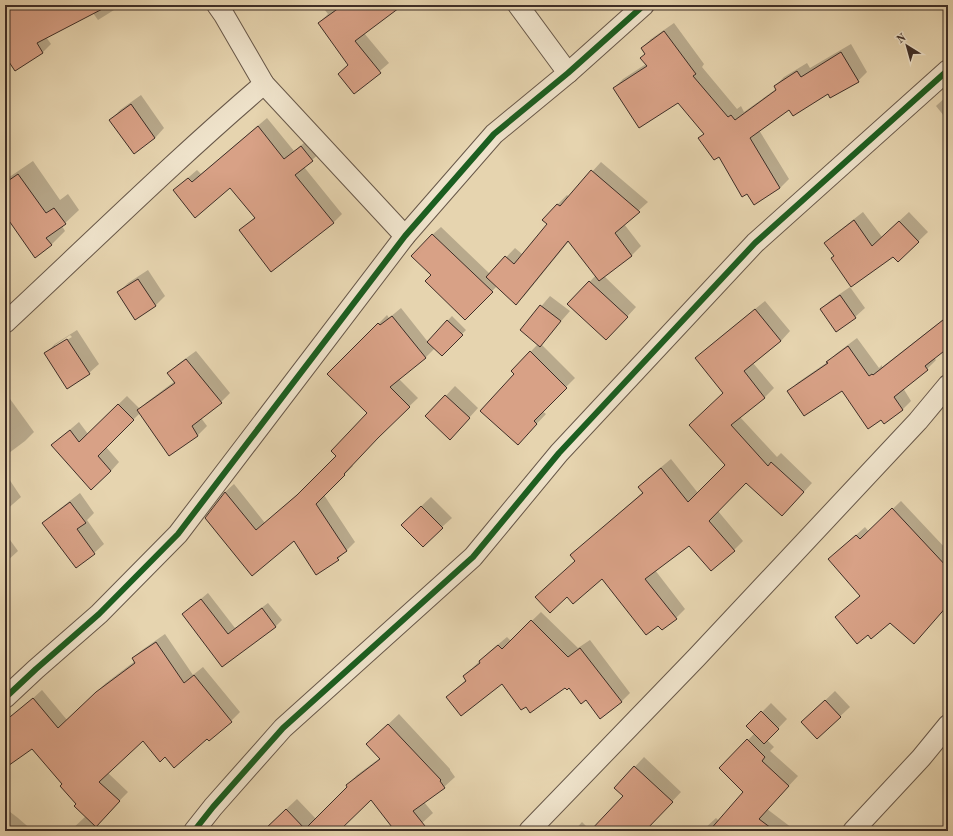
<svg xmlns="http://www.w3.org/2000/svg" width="953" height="836" viewBox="0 0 953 836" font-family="'Old Standard TT',serif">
<rect width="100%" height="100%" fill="#e6d4af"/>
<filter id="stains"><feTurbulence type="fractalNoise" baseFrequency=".005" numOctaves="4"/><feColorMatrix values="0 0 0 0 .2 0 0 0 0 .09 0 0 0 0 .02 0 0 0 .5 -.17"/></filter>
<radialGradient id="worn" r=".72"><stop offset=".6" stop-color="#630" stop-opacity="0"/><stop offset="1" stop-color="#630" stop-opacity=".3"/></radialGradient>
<g fill="#0003" fill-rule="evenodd">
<polygon points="5,5 122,5 98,20 93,13 46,37 51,44 43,52 20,66 5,45"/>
<polygon points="321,5 401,5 364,33 389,63 354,93 349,65 319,23 328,14"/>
<polygon points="674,23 704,64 702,67 737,109 741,106 744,112 776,89 775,86 784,77 807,63 810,68 851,44 867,72 858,81 789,108 759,130 789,179 780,188 719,156 699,138 705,133 678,101 614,88 623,79 646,64 646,54 642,48 651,39"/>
<polygon points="141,95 164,128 155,138 111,120 120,110"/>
<polygon points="948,95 948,121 936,106"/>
<polygon points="267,118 294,151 310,138 321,152 304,167 342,214 334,222 271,271 240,230 255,217 230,186 174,190 197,170 201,174"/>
<polygon points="33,161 60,200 68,194 79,210 62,226 65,231 51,245 5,213 5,180"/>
<polygon points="601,162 648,202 624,224 641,246 632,255 604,276 636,307 615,330 569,304 596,275 569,241 525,295 516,304 497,286 465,319 433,275 432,235 441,227 490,274 515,248 522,254 548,224 544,220 558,204 567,195 569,197"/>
<polygon points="948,189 948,200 943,193"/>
<polygon points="863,212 882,237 909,212 928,232 898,261 893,256 835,255 826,243 835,234"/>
<polygon points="148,270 165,296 155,306 119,292 128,283"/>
<polygon points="850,287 865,308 855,317 821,309 831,300"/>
<polygon points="550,296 570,311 541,344 575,378 542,411 546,414 527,434 516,374 512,371 538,344 521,330"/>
<polygon points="765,301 790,331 781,341 753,363 774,388 765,397 740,417 777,457 781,453 812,483 791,506 746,482 718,511 743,541 734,550 711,570 689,545 655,570 685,609 676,618 602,577 576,561 572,555 643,492 639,487 648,478 671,459 698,493 726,465 724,393 696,358 706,349"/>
<polygon points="401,308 428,342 452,316 466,330 442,355 435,348 426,357 399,379 418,398 383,431 352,465 353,466 324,495 355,542 338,559 317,573 294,540 252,575 225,492 234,484 265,523 307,486 337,456 368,413 329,374 387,315 389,318"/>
<polygon points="948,316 948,347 934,358 936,360 927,369 903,388 911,401 902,410 842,389 789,392 797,383 829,361 837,353 857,338 879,368 882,365 882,367"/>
<path d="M77,330L99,364L89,373L46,353L55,344ZM70,335L72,337L55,347V345Z"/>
<polygon points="196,351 230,393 221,402 201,418 207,426 198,435 170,455 140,413 106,447 119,462 111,471 52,445 79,422 88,434 127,396 140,409 147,402 175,381 169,373 178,364"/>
<polygon points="455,386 478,408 459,429 427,416"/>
<polygon points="5,392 34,432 25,441 5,456"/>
<polygon points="7,476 21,497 5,511 5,477"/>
<polygon points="80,493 94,513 87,520 104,544 94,553 44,523 53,514"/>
<polygon points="431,497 452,518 442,527 412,515"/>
<polygon points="901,501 948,551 948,599 890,622 868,634 836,617 861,595 838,551 865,527 869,532"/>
<polygon points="5,533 18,551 5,563"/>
<polygon points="208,593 235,628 268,603 282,620 275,627 223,666 183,614"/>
<polygon points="541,612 578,648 590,640 630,693 621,702 586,699 569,687 503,682 447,697 467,679 464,676 489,652 507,637 511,641"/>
<polygon points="165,634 193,675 203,667 240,712 231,721 207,738 165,756 143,740 108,773 128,792 95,826 100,831 70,831 86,816 63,784 32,747 5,766 5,724 42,690 67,720 106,683 135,661 133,658 142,650"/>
<polygon points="835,691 850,707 817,738 812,713"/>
<polygon points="771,703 787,719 767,740 774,747 770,751 798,776 767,809 796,831 702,831 716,818 719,821 744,792 720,768 755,733 748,726"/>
<polygon points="399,714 450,769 450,770 455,777 444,787 424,802 433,813 422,823 412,831 396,831 371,798 337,831 263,831 297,799 316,819 348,787 347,785 357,775 380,758 378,734"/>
<polygon points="644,757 681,792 648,827 651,831 592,831 625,796 615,788"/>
<polygon points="5,808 18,818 33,831 5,831"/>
<polygon points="582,822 591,831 574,831"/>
</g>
<g fill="#d8a186" stroke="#3e2e27">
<polygon points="5,5 110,5 37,43 43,53 15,71 5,56"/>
<polygon points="343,5 403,5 355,41 381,73 354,94 338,74 348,65 318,23"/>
<polygon points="664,31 696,74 693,76 728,117 731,115 735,120 776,90 774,86 797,71 801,77 841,52 859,82 830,98 828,94 793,116 789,110 750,138 780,188 754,205 747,194 742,197 719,157 714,160 698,138 704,134 678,103 639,128 613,88 647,66 640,58 645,54 641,48"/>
<polygon points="131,104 155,138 134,154 109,120"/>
<polygon points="258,126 284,159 301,146 313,161 295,175 334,223 271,272 239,230 255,218 230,188 195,218 173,190 188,178 192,182"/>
<polygon points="591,170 640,212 615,233 632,256 599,281 568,241 516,305 486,277 505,256 514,264 547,224 542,220 557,204 560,206"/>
<polygon points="18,174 46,213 54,208 66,224 46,238 52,245 35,258 5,215 5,183"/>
<polygon points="854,220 872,246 899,221 919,242 898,262 893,257 851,287 831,258 834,256 824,243"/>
<polygon points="432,234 493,292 465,320 425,281 431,275 411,256"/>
<polygon points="138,279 156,306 135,320 117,292"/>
<polygon points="589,281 628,317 606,340 567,304"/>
<polygon points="840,295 856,318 836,332 820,309"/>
<polygon points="540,305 561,321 540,347 520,330"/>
<polygon points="755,309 781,341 744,371 765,398 731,425 768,466 771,462 804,492 782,516 746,483 709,521 735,551 711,571 689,546 645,579 677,619 662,630 658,626 646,635 602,579 573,604 567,597 550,613 535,597 575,561 570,555 643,493 638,487 661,468 688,502 725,465 689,425 723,393 695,358"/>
<polygon points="392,316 426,358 390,387 410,407 378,438 344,474 345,475 316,504 347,551 337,558 339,560 316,575 294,541 252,576 205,518 225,492 256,530 297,495 336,456 331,451 367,413 327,374 378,323 380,325"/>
<polygon points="948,316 948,348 925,366 928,370 894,397 903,410 884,424 881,420 868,429 842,391 804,416 787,391 828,363 826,362 848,346 869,376 872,374 873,375"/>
<polygon points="447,320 463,335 442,356 427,342"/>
<polygon points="67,339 90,374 67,389 44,353"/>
<polygon points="530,351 567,388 534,421 537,424 518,445 480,411 514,374 511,371"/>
<polygon points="186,359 222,403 192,426 198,436 169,456 137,410 175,383 167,373"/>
<polygon points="445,395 470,418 450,440 425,416"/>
<polygon points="118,404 134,420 98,456 111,471 91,490 51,445 70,430 79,442"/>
<polygon points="70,502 86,523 77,529 95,554 76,568 42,523"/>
<polygon points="421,506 443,528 423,547 401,525"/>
<polygon points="892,508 948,568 948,605 914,644 890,623 871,639 868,635 857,644 835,617 860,596 828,559 856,535 860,539"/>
<polygon points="201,599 228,634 262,608 276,627 222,667 182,614"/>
<polygon points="531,620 568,657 580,648 622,702 600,719 586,700 581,704 569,688 567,690 565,688 530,713 526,707 521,710 502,684 461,716 446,697 466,681 463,676 480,663 479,661 498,645 502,649"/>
<polygon points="156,642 184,683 194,675 232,722 209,741 207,739 174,768 165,757 160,762 143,741 99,782 120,801 96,827 74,806 76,804 60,786 62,784 32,749 5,768 5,721 33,698 58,728 96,692 135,663 132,658"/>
<polygon points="825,700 841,717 817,739 801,722"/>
<polygon points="761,711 779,729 764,744 746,726"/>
<polygon points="388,724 441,780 440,781 445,788 413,811 429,831 395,831 371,800 339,831 263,831 286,809 305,829 347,787 346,785 380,759 366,744"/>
<polygon points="747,739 765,757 762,761 789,786 759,819 775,831 709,831 743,792 719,768"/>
<polygon points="634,766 673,802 645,831 590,831 623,796 614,788"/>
</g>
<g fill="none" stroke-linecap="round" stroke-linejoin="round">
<g stroke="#685849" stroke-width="22">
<g id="street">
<polyline points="217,5 224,15 264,84 405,236"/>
<polyline points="518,5 568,73"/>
<path d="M5,323C91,243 175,160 264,84"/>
<polyline points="5,698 36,669 99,614 178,534 405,236 494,134 568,73 644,5"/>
<polyline points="194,831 213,807 283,728 473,557 559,453 755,243 948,70"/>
<polyline points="529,831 697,657 918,421 948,385"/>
<polyline points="853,831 921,758 948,725"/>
</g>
</g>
<use href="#street" stroke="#efe3cb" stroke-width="20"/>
<g stroke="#efe3cb" stroke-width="8">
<g id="cycleway">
<polyline points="5,698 36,669 99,614 178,534 405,236 494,134 568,73 644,5"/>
<polyline points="194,831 213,807 283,728 473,557 559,453 755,243 948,70"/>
</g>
</g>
<use href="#cycleway" stroke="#1b5e20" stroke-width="6"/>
</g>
<rect width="953" height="836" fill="none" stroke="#e6d4af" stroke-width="20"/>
<rect x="6" y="6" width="941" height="824" fill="none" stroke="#3e2e27" stroke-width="2"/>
<rect x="10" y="10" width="933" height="816" fill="none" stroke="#3e2e27"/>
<g transform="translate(907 46) rotate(323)" stroke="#efe3cb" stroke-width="3" paint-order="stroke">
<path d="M0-3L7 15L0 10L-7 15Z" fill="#3e2e27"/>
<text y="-6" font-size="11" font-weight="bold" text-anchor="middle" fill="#3e2e27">N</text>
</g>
<rect width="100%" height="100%" filter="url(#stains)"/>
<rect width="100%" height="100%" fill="url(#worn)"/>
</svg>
